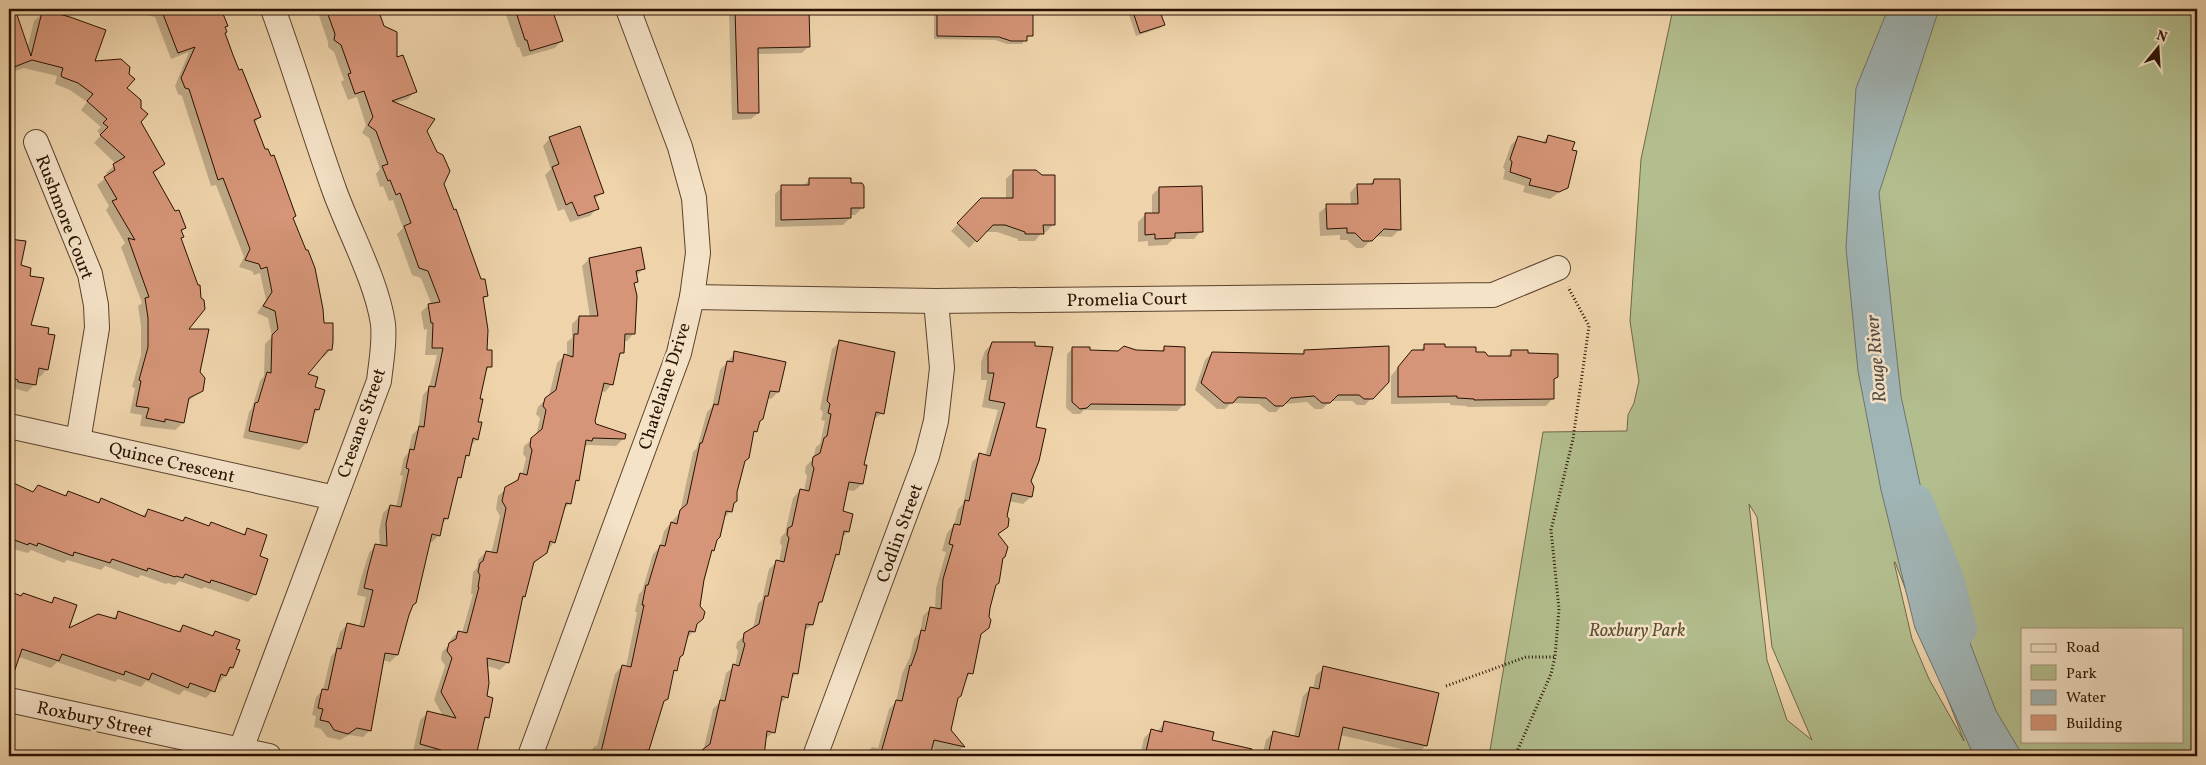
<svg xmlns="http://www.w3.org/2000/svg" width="2206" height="765" viewBox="0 0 2206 765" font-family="Vollkorn,serif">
<rect width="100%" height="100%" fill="#efd4ab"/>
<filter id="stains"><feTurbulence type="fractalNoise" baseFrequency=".004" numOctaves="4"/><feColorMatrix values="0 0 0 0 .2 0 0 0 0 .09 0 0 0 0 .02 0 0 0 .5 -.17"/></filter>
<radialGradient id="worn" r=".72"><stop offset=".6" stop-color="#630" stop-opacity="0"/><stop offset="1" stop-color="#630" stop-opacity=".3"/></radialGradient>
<path fill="#b3be8e" stroke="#6e6848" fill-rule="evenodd" d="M1673,9H2197V756H1489L1543,432L1627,431L1628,415L1634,403L1639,381L1630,321L1641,159ZM1749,504L1757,517L1772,647L1812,740L1787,720L1767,660ZM1894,562H1895L1964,741L1929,679L1912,639ZM2022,629H2182V741H2022Z"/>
<polygon fill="#a0b5b6" stroke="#70736e" points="1888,9 1939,9 1879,193 1901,396 1934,549 1996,711 2023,756 1974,756 1915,628 1881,490 1858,371 1846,248 1856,88"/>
<g fill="#0003" fill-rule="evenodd">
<polygon points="9,9 14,9 27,50 34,21 45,11 93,62 126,88 139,122 164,164 153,174 185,228 181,232 182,237 180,239 186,330 199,372 201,391 187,402 183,423 175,430 140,426 142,415 130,413 135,388 132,387 141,355 141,326 138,306 142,303 121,247 125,243 106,210 109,206 97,185 108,176 106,173 116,164 94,143 101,135 97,131 101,127 81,110 87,102 70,90 55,84 57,76 24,68 9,73"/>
<polygon points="150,9 220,9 226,25 224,28 226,32 224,34 231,55 260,117 254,123 265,151 295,216 292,219 331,349 324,357 321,356 306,375 313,388 318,410 312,416 306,443 299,450 243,438 249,412 252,408 260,381 264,376 265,344 272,337 268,318 257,313 266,300 260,273 254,275 252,271 239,267 244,257 216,185 211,186 182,96 178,94 175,86 189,52 171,59 155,17 148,15"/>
<polygon points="314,9 377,9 396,59 415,91 408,99 395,103 425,131 443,184 487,296 482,300 486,351 490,366 484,372 478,400 477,439 470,446 468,455 463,460 460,477 456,481 447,518 442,524 439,535 432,542 429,542 397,655 390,662 382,660 370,730 363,737 349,735 340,740 327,737 321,729 314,727 316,716 312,715 316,697 323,690 331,656 335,652 340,632 347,625 359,627 366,597 357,595 361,578 369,553 376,545 380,546 379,531 383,513 390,506 396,507 403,476 400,475 404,458 408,453 412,435 418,429 423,395 429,388 437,355 425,355 427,329 424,330 421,312 431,303 421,278 412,275 397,234 403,228 393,200 389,201 383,186 380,187 376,174 380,169 369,138 362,133 366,125 357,97 348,100 341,82 344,80 334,52 328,47 328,42 318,13 315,14"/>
<polygon points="504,9 550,9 562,40 555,48 523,57 519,47 517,47"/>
<polygon points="733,9 808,9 809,46 802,53 757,54 758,113 751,119 732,120 729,13"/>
<polygon points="934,9 1032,9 1032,35 1025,39 1022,44 1007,44 995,40 934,39"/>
<polygon points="1127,9 1158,9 1163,25 1160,28 1136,36"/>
<polygon points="1184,9 1193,9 1186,13"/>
<polygon points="1548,136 1571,151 1566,187 1550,199 1523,192 1525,186 1503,179 1505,170 1503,167 1511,145 1518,138 1542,143"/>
<polygon points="550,138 603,192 594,200 597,208 590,216 570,222 564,209 558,211 545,175 551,169 543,146"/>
<polygon points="1013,172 1054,224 1046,232 1042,232 1035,241 1018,241 1018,239 997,232 984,232 969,248 951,231 982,199 1006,199 1006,179"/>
<polygon points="810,179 850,184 863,207 855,215 850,215 850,218 843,225 775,227 775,194 782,187 802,187"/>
<polygon points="1374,180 1399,230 1392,237 1375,236 1363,248 1356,248 1347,240 1340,240 1340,235 1320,236 1319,213 1327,206 1351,205 1350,193 1357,185 1369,185"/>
<polygon points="1159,188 1201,231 1194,239 1173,239 1167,245 1148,246 1148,241 1138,242 1138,222 1146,214 1152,214 1152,195"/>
<polygon points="9,232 14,233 12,240 19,266 30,326 47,369 40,377 36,376 34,385 27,392 9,387"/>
<polygon points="589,259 643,269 636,276 636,282 633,285 634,333 627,341 623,341 623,352 618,357 612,384 605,392 601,391 594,420 595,425 624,438 616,446 587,445 584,448 578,480 573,485 570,503 563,510 554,542 546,553 532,565 524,596 521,600 508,662 500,670 487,666 485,697 488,717 482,722 474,756 432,756 413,752 420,720 428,713 443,716 434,700 445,666 441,659 442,652 449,645 451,639 458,632 462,633 473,594 471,594 473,572 477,568 478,560 486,552 491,554 500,516 496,509 498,496 522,475 526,458 523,454 524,446 536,436 540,418 536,414 538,407 549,396 557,363 564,356 567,356 567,342 572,338 572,324 579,317 590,317 582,266"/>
<polygon points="840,342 882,413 873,420 863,466 862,484 854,491 846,490 842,512 851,514 848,532 841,538 838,555 833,559 821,602 816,607 812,625 803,632 797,673 791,679 787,697 779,705 774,732 765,739 762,756 700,756 703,752 713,709 719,703 726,673 735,666 738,651 736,648 737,642 753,629 758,604 762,600 769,569 777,562 779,562 782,546 780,543 781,537 785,533 793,498 800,490 804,491 807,476 805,472 806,466 813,459 816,447 820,444 825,421 821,420 823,412 820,409 832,349"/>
<path d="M992,343L1034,428L1030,481L1031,497L1023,504L1009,501L1007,526L997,535L1002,559L989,607L988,627L980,635L971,673L964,680L956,700L950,731L963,747L956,754L931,748L929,756H864L872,747L878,748L889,709L896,702L902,674L910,657L914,639L920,633L923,616L931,608L935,609L936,588L946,552L942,551L947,533L954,525L958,509L963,504L972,462L979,455L985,456L998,410L982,407L987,380H981V362L985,351ZM927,615H930L925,638L923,637Z"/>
<polygon points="1425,345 1475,353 1487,357 1506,357 1512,351 1527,354 1552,380 1553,398 1546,406 1467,407 1467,406 1450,405 1450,403 1391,404 1391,376 1405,359 1419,352"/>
<polygon points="1073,348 1089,352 1160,352 1164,348 1183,405 1177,411 1084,410 1080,414 1073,414 1066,408 1067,354"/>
<polygon points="1305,351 1387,381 1365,405 1357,405 1352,401 1331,401 1322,409 1315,409 1307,402 1283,404 1276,412 1269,412 1259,404 1231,403 1225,409 1217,409 1195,390 1205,360 1212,353 1301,355"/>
<polygon points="735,353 778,392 771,399 766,398 744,462 731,511 723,519 713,550 710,553 702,580 694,631 686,639 675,670 672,674 645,756 587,756 595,746 597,746 615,674 622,666 626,667 637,612 635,612 639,594 642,591 653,554 660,547 664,531 680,512 693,452 697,448 707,412 712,407 720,370"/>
<polygon points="9,483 32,493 38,487 64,496 68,492 97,503 101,499 141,517 148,511 181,522 185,518 208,527 211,524 242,535 248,530 258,557 255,594 248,602 213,590 204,587 202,589 179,581 175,585 168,583 166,584 141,575 138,578 105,566 101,570 67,560 64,563 31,550 28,553 9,548"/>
<polygon points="9,592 20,597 23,594 49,604 54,599 67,630 112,619 119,613 177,633 183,626 211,636 215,632 235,650 232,668 206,698 184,690 179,695 146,681 141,687 118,679 115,682 57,662 51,668 16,656 12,660 9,659"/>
<polygon points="1324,668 1426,745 1419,753 1340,735 1336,756 1140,756 1144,738 1151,731 1157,732 1165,722 1210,741 1263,753 1266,740 1274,732 1294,737 1303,696 1311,688 1313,689 1316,675"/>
</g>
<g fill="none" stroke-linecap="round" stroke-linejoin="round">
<polyline stroke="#a0b5b6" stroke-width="36" points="1915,502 1946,580 1959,629"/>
</g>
<g fill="#d69578" stroke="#281101">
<polygon points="9,9 15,9 31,56 42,12 44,13 45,10 70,17 106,30 95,61 121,59 130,67 129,74 135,79 127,88 141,100 141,108 148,114 141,122 165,164 153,172 175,211 179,210 186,228 181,230 184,237 181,238 198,285 200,285 201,298 204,300 205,309 189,329 209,329 200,372 205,378 203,391 189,398 184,423 165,419 165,422 146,418 149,408 136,406 141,381 139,380 148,347 148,318 145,298 149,297 128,238 135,240 112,201 117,199 104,177 115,170 113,164 125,157 100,135 108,127 103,123 107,119 87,101 93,94 78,83 62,77 61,75 63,68 32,60 9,69"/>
<polygon points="161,9 221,9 228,26 225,27 227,32 225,33 233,55 239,70 242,69 261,117 254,120 265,149 268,149 271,156 274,155 296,216 293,218 306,250 308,250 315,268 323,309 324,323 333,323 333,342 332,350 328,350 308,374 318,377 315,387 325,390 319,410 315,409 307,443 249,431 255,403 258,402 267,372 271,373 272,335 278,329 275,311 263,306 272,292 267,267 261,269 259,264 245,260 250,249 223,178 218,180 189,89 185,88 181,78 195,47 178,53"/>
<polygon points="326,9 378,9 384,26 397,32 397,57 403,55 417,92 392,101 435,119 427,131 437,152 443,155 450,171 444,184 454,210 456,209 481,279 485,279 488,296 483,297 488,330 487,350 492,350 492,367 487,367 480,399 483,399 478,422 482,422 478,440 473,438 469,456 466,455 461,478 458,477 448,519 444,518 440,536 432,534 416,603 413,605 409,615 398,655 385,653 371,731 357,728 348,734 334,730 329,722 320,720 323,709 318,708 322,689 328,690 337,648 341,649 347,623 364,627 373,590 364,588 368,570 375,544 387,546 386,523 390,505 401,507 409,469 406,468 410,449 414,450 419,426 424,427 429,386 435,387 443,348 432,348 433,323 431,323 428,304 440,302 428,271 419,268 404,226 411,223 400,193 396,195 390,180 388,181 382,166 388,164 376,131 368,125 373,117 364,91 355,94 348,74 351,73 341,45 334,40 335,34"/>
<polygon points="515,9 552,9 563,41 530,51 527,40 525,40"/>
<polygon points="735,9 809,9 810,47 758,48 759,113 738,113"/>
<polygon points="937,9 1033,9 1033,36 1027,36 1027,41 1011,41 999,37 937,36"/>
<polygon points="1132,9 1159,9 1165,25 1140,33"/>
<polygon points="580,126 604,193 594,196 599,209 578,216 572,202 566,205 552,167 559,164 549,137"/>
<polygon points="1548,135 1575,142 1572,150 1577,151 1568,188 1559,192 1529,185 1531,179 1510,172 1512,162 1510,159 1518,136 1546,143"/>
<polygon points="1013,170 1036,170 1042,175 1055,175 1055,225 1043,225 1044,234 1025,234 1025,232 1005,225 993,225 977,242 957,223 981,198 1013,198"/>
<polygon points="809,178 851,178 851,183 862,183 864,186 864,208 851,208 851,218 781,220 781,185 809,185"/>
<polygon points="1374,179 1400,179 1401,230 1384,229 1372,241 1363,241 1355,233 1347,233 1347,228 1327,229 1326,204 1358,204 1357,184 1373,184"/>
<polygon points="1202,186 1203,232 1175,233 1175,238 1155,239 1155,234 1145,235 1145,213 1159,213 1159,187"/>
<polygon points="9,239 26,241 21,265 31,268 30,276 44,278 31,325 49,328 48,334 55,335 48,370 39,368 36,385 18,382 18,380 9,377"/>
<polygon points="641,247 645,269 636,271 638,282 634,283 637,296 635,334 625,334 624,353 620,353 613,385 604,383 595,421 596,424 626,434 625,439 593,438 592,441 586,440 579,481 576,480 571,504 566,503 555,543 550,541 547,553 534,562 525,597 523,596 509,663 487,658 489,683 487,696 493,698 489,718 485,717 476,756 444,754 441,750 420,744 427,711 456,718 441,692 452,658 447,651 449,643 456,639 458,631 467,633 479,587 478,587 480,575 478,572 480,563 483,561 486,551 497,553 506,508 502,501 505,487 518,480 520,473 527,475 532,450 530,446 531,438 542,429 546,410 543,406 545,398 556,390 564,354 573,357 574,334 578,334 579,316 598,316 589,258"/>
<polygon points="839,340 895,352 884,414 876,412 864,465 867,465 863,484 849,482 843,511 853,514 849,532 844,531 839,555 836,554 822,602 819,602 813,625 806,624 798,674 793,673 788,698 782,696 775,733 767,731 764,756 694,756 710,744 720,700 725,701 733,664 739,666 745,644 743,641 744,633 759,624 765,596 768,596 776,560 784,562 789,538 787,535 788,528 792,526 800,489 809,491 814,468 812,465 813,457 820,453 824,438 827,436 831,414 828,413 830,404 827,401"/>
<polygon points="992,342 1035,342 1035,346 1053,347 1036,427 1046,429 1039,461 1031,481 1034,487 1032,497 1012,493 1007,516 1009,519 1008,527 998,534 1008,547 1005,557 1003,558 999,583 996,585 990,608 989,617 991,620 989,628 981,634 973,674 968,673 961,696 958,698 951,730 965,747 934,740 930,756 880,756 896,700 902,701 910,665 911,666 917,649 921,630 925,631 930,607 941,609 943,579 953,545 949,544 954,524 960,525 965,500 969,501 979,453 990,456 1005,403 989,400 994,373 988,373 988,354"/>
<polygon points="1424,344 1445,344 1445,347 1476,347 1476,352 1485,352 1488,356 1511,356 1511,350 1528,350 1528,353 1558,354 1558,377 1554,379 1554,399 1474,400 1474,399 1457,398 1457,396 1398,397 1398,367 1412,350 1424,350"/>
<polygon points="1124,346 1136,350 1164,351 1164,346 1185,347 1185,405 1091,404 1087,408 1080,409 1072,402 1072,347 1090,347 1090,350 1118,351"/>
<polygon points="1389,346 1389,382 1373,399 1364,399 1359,395 1338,395 1330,403 1322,403 1314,396 1291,398 1283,406 1275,406 1266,398 1238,397 1233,403 1224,403 1201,383 1212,352 1304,354 1304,350"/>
<polygon points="734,351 786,362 779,392 770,391 763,419 760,421 757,432 754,431 749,458 745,461 737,492 737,501 734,503 732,512 726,511 720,537 717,540 714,551 712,550 704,580 700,606 705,612 703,619 697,624 695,632 689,631 683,655 680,657 677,671 674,670 668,699 664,701 649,750 647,750 646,756 600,756 622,665 631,667 644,605 642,605 646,585 648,585 660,545 665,546 671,522 677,524 680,510 687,504 700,443 702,443 714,404 718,405 727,361 733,362"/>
<polygon points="9,481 33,492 38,485 66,496 68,491 99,503 101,498 145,517 148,509 183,521 185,517 209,526 211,522 245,535 247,528 267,535 260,556 268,559 256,595 221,583 211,580 210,583 185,574 183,578 176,576 175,577 148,568 147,571 112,559 110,563 74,552 73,556 38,543 37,546 29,543 28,545 9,538"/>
<polygon points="9,591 21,596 23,593 52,603 54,597 77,605 69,628 98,614 116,619 118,611 180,632 183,625 213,636 215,631 240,640 236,649 240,650 233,668 230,667 226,676 221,674 215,692 190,683 188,688 152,673 149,680 125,671 124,675 62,654 59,661 22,649 11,681 9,680"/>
<polygon points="1323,666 1439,693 1427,746 1343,727 1337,756 1268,756 1273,731 1299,737 1310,687 1319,689"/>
<polygon points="1164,721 1214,732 1212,740 1252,749 1251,756 1145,756 1151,729 1162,732"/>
</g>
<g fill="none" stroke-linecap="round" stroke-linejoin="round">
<g stroke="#5a422c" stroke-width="26">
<g id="street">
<polyline points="36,142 90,274 96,305 97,328 78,441"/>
<polyline points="692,297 936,301 1493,295 1558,268"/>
<polyline points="9,426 335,498"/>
<polyline points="9,700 269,756"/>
<path d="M241,749L379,381C381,362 385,343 383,324C377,282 350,233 335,192C313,131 295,69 273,9"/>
<polyline points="530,756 679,353 692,297 698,253 694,198 680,147 628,9"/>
<polyline points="815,756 927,456 936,421 942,368 936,301"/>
</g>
</g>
<g stroke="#281101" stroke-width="3" stroke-dasharray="1 2.5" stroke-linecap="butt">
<polyline points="1446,686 1526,657 1555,657"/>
<polyline points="1515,756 1551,674 1555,657 1559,609 1551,530 1573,439 1589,326 1568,287"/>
</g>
<use href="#street" stroke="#f5e3c8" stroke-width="24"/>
</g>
<g text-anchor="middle" stroke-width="5" stroke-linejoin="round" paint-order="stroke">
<g font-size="18" fill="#281101" stroke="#f5e3c8">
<text transform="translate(65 217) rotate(69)" y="6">Rushmore Court</text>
<text transform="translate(1127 299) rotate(-1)" y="6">Promelia Court</text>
<text transform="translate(664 386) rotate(-72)" y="6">Chatelaine Drive</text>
<text transform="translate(361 423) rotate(-71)" y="6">Cresane Street</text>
<text transform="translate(172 462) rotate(13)" y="6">Quince Crescent</text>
<text transform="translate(899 533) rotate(-70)" y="6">Codlin Street</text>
<text transform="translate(95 719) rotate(12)" y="6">Roxbury Street</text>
</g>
<g font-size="18" font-style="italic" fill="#594e32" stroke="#f5e3c8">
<text x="1637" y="636">Roxbury Park</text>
</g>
<g font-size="19" font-style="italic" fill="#524a40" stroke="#f5e3c8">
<text transform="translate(1875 359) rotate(-95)" y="7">Rouge River</text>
</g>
</g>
<rect width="2206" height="765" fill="none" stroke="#efd4ab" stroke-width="30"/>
<rect x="10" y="10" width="2186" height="745" fill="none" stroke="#281101" stroke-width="2.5"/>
<rect x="15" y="15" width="2176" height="735" fill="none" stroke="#281101"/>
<rect x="2021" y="628" width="162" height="115" fill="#f5e3c8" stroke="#a38f78"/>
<rect x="2031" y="644" width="25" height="8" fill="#f5e3c8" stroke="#a38f78"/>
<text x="2066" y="652" font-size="15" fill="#281101">Road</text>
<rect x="2031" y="665" width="25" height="15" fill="#b3be8e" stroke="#a38f78"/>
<text x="2066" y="678" font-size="15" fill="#281101">Park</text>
<rect x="2031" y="690" width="25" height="15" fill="#a0b5b6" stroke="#a38f78"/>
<text x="2066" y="702" font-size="15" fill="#281101">Water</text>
<rect x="2031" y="715" width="25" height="15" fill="#d69578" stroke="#a38f78"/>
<text x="2066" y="728" font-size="15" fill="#281101">Building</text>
<g transform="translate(2158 48) rotate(18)" stroke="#f5e3c8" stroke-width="4" paint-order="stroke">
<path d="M0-4L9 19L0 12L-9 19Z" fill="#281101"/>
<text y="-8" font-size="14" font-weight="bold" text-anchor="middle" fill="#281101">N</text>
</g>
<rect width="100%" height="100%" filter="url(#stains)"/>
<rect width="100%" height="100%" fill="url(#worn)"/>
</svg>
